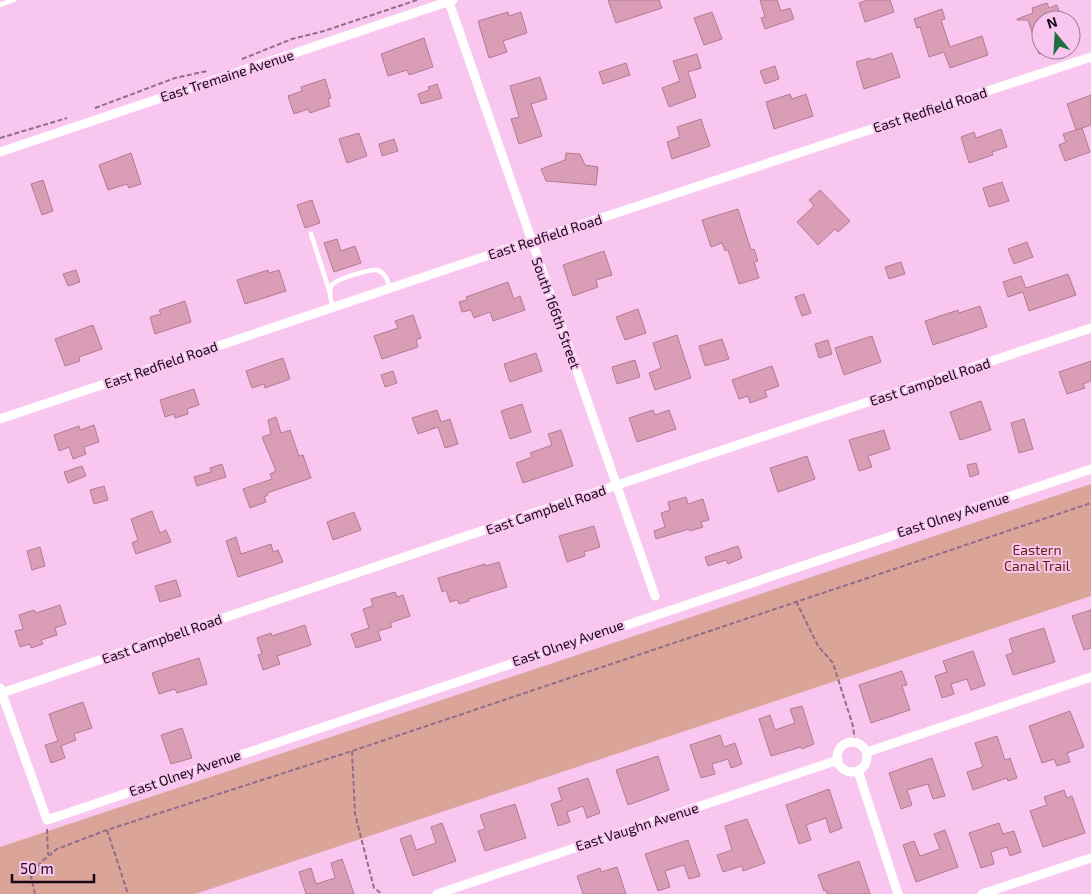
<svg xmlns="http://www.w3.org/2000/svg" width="1091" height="894" viewBox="0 0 1091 894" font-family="'Exo 2',sans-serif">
<rect width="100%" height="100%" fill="#f8c6ee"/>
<polygon fill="#dba498" points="1091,484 1091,596 195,894 0,894 0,847"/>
<g fill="#d99db5" stroke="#b37b92">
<polygon points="608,0 659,0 662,8 616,23"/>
<polygon points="760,0 777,0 781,11 790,8 794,19 765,29 761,18 765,17"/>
<polygon points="868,0 890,0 894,12 865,22 859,3"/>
<polygon points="1047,3 1049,8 1057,5 1062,20 1041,20 1041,53 1039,54 1028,20 1017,20 1017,19 1033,13 1032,8"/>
<polygon points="942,9 945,19 941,20 950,47 982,36 988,55 950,68 944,52 929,57 920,27 917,28 914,19"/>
<polygon points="508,12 509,16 521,12 527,33 503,41 507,52 489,58 478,21"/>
<polygon points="712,12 722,39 704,45 694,18"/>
<polygon points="424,38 433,67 409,75 407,70 388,76 381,54"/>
<polygon points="892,53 900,77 864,89 856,62 870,58 871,60"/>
<polygon points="697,54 701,68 688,72 696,97 669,107 662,88 680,81 673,61"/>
<polygon points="626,63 630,75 603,84 599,72"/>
<polygon points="775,66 779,79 765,84 760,71"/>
<polygon points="540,77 547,99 531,104 542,136 519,144 511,119 519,117 510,86"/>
<polygon points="325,79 331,98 328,99 330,106 310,113 308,109 294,114 288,96 302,91 301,87"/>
<polygon points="437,84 442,98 421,104 418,94 429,90 428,87"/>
<polygon points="790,94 792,99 806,94 813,116 774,129 766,102"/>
<polygon points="1091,95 1091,125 1076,130 1067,104"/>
<polygon points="701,119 710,146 672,159 667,142 680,137 677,127"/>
<polygon points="1082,128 1090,152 1065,161 1059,145 1066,142 1063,134"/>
<polygon points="1001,129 1007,147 992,152 993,155 969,163 961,137 974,132 976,138"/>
<polygon points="359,133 367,156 347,163 339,139"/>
<polygon points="394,139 398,151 382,156 379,144"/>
<polygon points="131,153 141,184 129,188 127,184 108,190 99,165"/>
<polygon points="566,153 580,154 585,165 598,167 596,185 546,181 541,169 565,160"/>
<polygon points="43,180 53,211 42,215 31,184"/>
<polygon points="1002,182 1009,201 989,207 983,188"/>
<polygon points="820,190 850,221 838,232 835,229 818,245 797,222 814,206 809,200"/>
<polygon points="312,200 320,223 305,228 297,205"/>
<polygon points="738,209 751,250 754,249 758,261 754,262 759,278 739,284 728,250 725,251 722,243 711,247 702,220"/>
<polygon points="337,239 341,251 355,246 361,263 334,272 324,243"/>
<polygon points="1027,242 1033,257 1014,264 1008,249"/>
<polygon points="604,251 612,275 596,280 598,287 573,296 563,265"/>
<polygon points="901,262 905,274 889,279 885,267"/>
<polygon points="76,270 80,282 68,286 63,274"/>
<polygon points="268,270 269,273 279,270 286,291 245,304 237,280"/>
<polygon points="1068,274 1076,295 1029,311 1023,292 1008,297 1003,282 1021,276 1026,288"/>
<polygon points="508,282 514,299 520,296 525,310 493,321 490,312 474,318 471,310 462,312 459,302 467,300 466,297"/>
<polygon points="804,294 811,313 802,316 795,297"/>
<polygon points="185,301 191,322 155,334 150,317 161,314 159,310"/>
<polygon points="980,306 987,327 933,345 925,321 958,310 959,313"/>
<polygon points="638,309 646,333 625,340 616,317"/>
<polygon points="413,315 421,338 416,340 418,347 382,359 374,336 398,328 395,321"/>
<polygon points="93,325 102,349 79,357 80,361 65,366 55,339"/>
<polygon points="677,335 691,378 655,390 649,373 661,368 653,343"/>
<polygon points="872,336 881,362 844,375 835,348"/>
<polygon points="722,339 729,359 705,366 699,346"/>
<polygon points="828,340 832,354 819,358 815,344"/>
<polygon points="536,353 542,371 510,382 504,364"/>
<polygon points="283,358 290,379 265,388 264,384 252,388 246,371"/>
<polygon points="635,360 640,377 617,384 612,367"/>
<polygon points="1091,361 1091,381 1083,384 1085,388 1067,394 1059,372"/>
<polygon points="772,366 779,386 765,391 767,397 750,403 748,396 739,399 732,380"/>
<polygon points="393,371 397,383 385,387 381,375"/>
<polygon points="194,389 199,405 187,409 188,414 175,418 174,414 165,417 160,400"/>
<polygon points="981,401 991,430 960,440 950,412"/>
<polygon points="522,404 531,432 510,439 501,411"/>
<polygon points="437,410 441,422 450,419 458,444 445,448 438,427 418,434 412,418"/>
<polygon points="653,410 655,415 669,410 676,429 637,442 629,418"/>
<polygon points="276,417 281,433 290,430 299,456 303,455 311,478 267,493 268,495 264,497 266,502 250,508 243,489 272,479 270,474 276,471 262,437 271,434 268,420"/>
<polygon points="1024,419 1033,449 1019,453 1011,423"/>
<polygon points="94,425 99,442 84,447 86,454 73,459 69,447 59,451 54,435 79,426 80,430"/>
<polygon points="561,430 573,466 523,483 516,463 532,457 530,453 552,445 548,434"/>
<polygon points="884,430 890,449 868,456 872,467 859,471 849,440"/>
<polygon points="807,456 815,479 778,492 770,468"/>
<polygon points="976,463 979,474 970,477 967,465"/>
<polygon points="222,464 226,477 197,486 194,477 211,472 210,468"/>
<polygon points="82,466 86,476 68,483 64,472"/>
<polygon points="104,486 108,500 94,504 90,490"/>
<polygon points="686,497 688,504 703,499 709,520 701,522 703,527 690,531 689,529 656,539 654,531 665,527 661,513 670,510 668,502"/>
<polygon points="152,511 160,533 166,530 171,542 136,554 132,543 138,540 131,519"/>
<polygon points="354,512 361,530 333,540 327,522"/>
<polygon points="594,526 600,547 584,552 585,556 567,562 559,536"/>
<polygon points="236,537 241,554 271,544 273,552 278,550 283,562 238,577 226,541"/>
<polygon points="738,546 742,558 728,564 726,560 708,566 705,557"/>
<polygon points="40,547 45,566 32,570 27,551"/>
<polygon points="499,562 507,587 469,599 469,601 459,604 457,600 450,602 446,590 442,592 438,578 485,564 486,566"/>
<polygon points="176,580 181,596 160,602 155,586"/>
<polygon points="395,592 397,597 403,595 410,616 390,623 392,627 378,631 381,640 356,648 351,634 369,628 363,609 373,606 371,599"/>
<polygon points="60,605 66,624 55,628 57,635 41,640 43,644 31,648 30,644 20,647 15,631 23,629 19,615 34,610 36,613"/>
<polygon points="1091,610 1091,648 1084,650 1072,616"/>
<polygon points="305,625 311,645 277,656 280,664 263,670 258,655 262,654 257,638 271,633 272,636"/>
<polygon points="1044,628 1055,662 1013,675 1006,655 1013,653 1009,639"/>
<polygon points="973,651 985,685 971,690 967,679 951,684 954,694 942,698 935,676 947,672 943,661"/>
<polygon points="199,658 207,684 177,693 175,689 159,694 152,673"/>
<polygon points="902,671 907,685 902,686 910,710 871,723 859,685"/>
<polygon points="83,702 92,728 74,734 76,740 61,746 65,758 51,763 45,745 58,741 49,714"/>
<polygon points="802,706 814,744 802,749 801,747 771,756 759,719 770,715 775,730 795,723 790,709"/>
<polygon points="1070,711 1084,747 1067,753 1070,762 1057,766 1054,759 1042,763 1029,726"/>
<polygon points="182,728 192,758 171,764 161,735"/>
<polygon points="720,735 724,747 735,743 742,764 731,768 728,759 712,764 715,774 701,778 690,745"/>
<polygon points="997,736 1005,760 1010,758 1017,778 1008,781 1007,778 973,790 967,772 983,767 975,743"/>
<polygon points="658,756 669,790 628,805 616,770"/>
<polygon points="932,758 945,796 933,799 928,784 907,790 912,805 901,809 889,773"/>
<polygon points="588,778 600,813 587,818 583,806 567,812 570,822 558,826 551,804 562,800 558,788"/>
<polygon points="829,789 842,828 830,833 826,818 806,825 811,840 799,844 786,805"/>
<polygon points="1064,790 1067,798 1072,796 1085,833 1043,847 1030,811 1047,805 1044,797"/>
<polygon points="515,804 526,838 485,851 478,831 485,829 480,815"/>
<polygon points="747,819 765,863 743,871 742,866 723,872 717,855 732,850 725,826"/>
<polygon points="442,823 456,861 413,876 400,839 411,835 416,850 436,843 431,827"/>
<polygon points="999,823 1003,834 1014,831 1021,852 1010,856 1007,847 991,852 994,864 981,868 969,833"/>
<polygon points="945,830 958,867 916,882 903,845 914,841 920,856 940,849 934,834"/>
<polygon points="688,840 700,876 689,879 684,865 665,871 670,887 658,891 645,854"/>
<polygon points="342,859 354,894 306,894 299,872 311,868 316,884 335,878 331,863"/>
<polygon points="859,861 870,894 827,894 826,890 824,891 818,875"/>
<polygon points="617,867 626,894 583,894 577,876 600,868 601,872"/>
</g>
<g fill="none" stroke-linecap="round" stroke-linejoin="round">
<g stroke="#906e8a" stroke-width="2" stroke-dasharray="5 2.5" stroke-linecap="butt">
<polyline points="242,59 292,39 324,31 417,0"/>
<polyline points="95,108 175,78 207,71"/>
<polyline points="0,138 67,118"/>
<polyline points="796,601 818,646 833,663 853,726 855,742"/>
<polyline points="352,751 355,814 374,888 382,894"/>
<polyline points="47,829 48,855"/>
<polyline points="107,830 128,894"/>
<polyline points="35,894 31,877 40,863 57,849 107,830 352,751 1091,503"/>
</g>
<g stroke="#fff" stroke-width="4.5">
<polyline points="0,5 14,0"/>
<polyline points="311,234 330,293"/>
<path d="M333,308C331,300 328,292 332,285C336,279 370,269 377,270C386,273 388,281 390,289"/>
</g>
<g stroke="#fff" stroke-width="9">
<polyline points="449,2 655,596"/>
<polyline points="0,152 453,0"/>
<polyline points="0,419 531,241 1091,57"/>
<polyline points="0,688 47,820 1091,469"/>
<polyline points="2,693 617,485 1091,328"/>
<circle cx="852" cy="757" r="15"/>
<polyline points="867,752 1091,677"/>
<polyline points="858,771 898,894"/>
<polyline points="437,894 838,760"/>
<polyline points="982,894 1091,858"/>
</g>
</g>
<g text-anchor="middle" stroke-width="4" stroke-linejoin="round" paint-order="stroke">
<g font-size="14" fill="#170715" stroke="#f8c6ee">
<text transform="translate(227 76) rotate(-18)" y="5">East Tremaine Avenue</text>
<text transform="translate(930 110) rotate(-18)" y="5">East Redfield Road</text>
<text transform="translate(545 237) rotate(-18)" y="5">East Redfield Road</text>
<text transform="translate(556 313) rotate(70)" y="5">South 166th Street</text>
<text transform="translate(161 365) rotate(-19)" y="5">East Redfield Road</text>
<text transform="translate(930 382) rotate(-18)" y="5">East Campbell Road</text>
<text transform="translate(546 510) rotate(-19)" y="5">East Campbell Road</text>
<text transform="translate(953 515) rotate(-18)" y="5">East Olney Avenue</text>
<text transform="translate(162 639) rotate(-19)" y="5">East Campbell Road</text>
<text transform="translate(568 643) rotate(-19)" y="5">East Olney Avenue</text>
<text transform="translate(185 773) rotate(-19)" y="5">East Olney Avenue</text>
<text transform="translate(637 827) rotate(-18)" y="5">East Vaughn Avenue</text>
</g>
<g font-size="14" fill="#691c0c" stroke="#f8c6ee">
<text x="1037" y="555">Eastern<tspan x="1037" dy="16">Canal Trail</tspan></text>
</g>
</g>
<g transform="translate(1056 35) rotate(342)"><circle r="24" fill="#f8c6ee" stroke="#9e7a97"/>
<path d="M0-4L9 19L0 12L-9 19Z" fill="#1f6f40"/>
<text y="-8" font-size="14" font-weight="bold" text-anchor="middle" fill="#170715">N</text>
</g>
<path d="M12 874v8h82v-8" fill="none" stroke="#170715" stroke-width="2.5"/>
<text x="20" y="874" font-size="15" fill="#170715" stroke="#f8c6ee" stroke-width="4" paint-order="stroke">50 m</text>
</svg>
